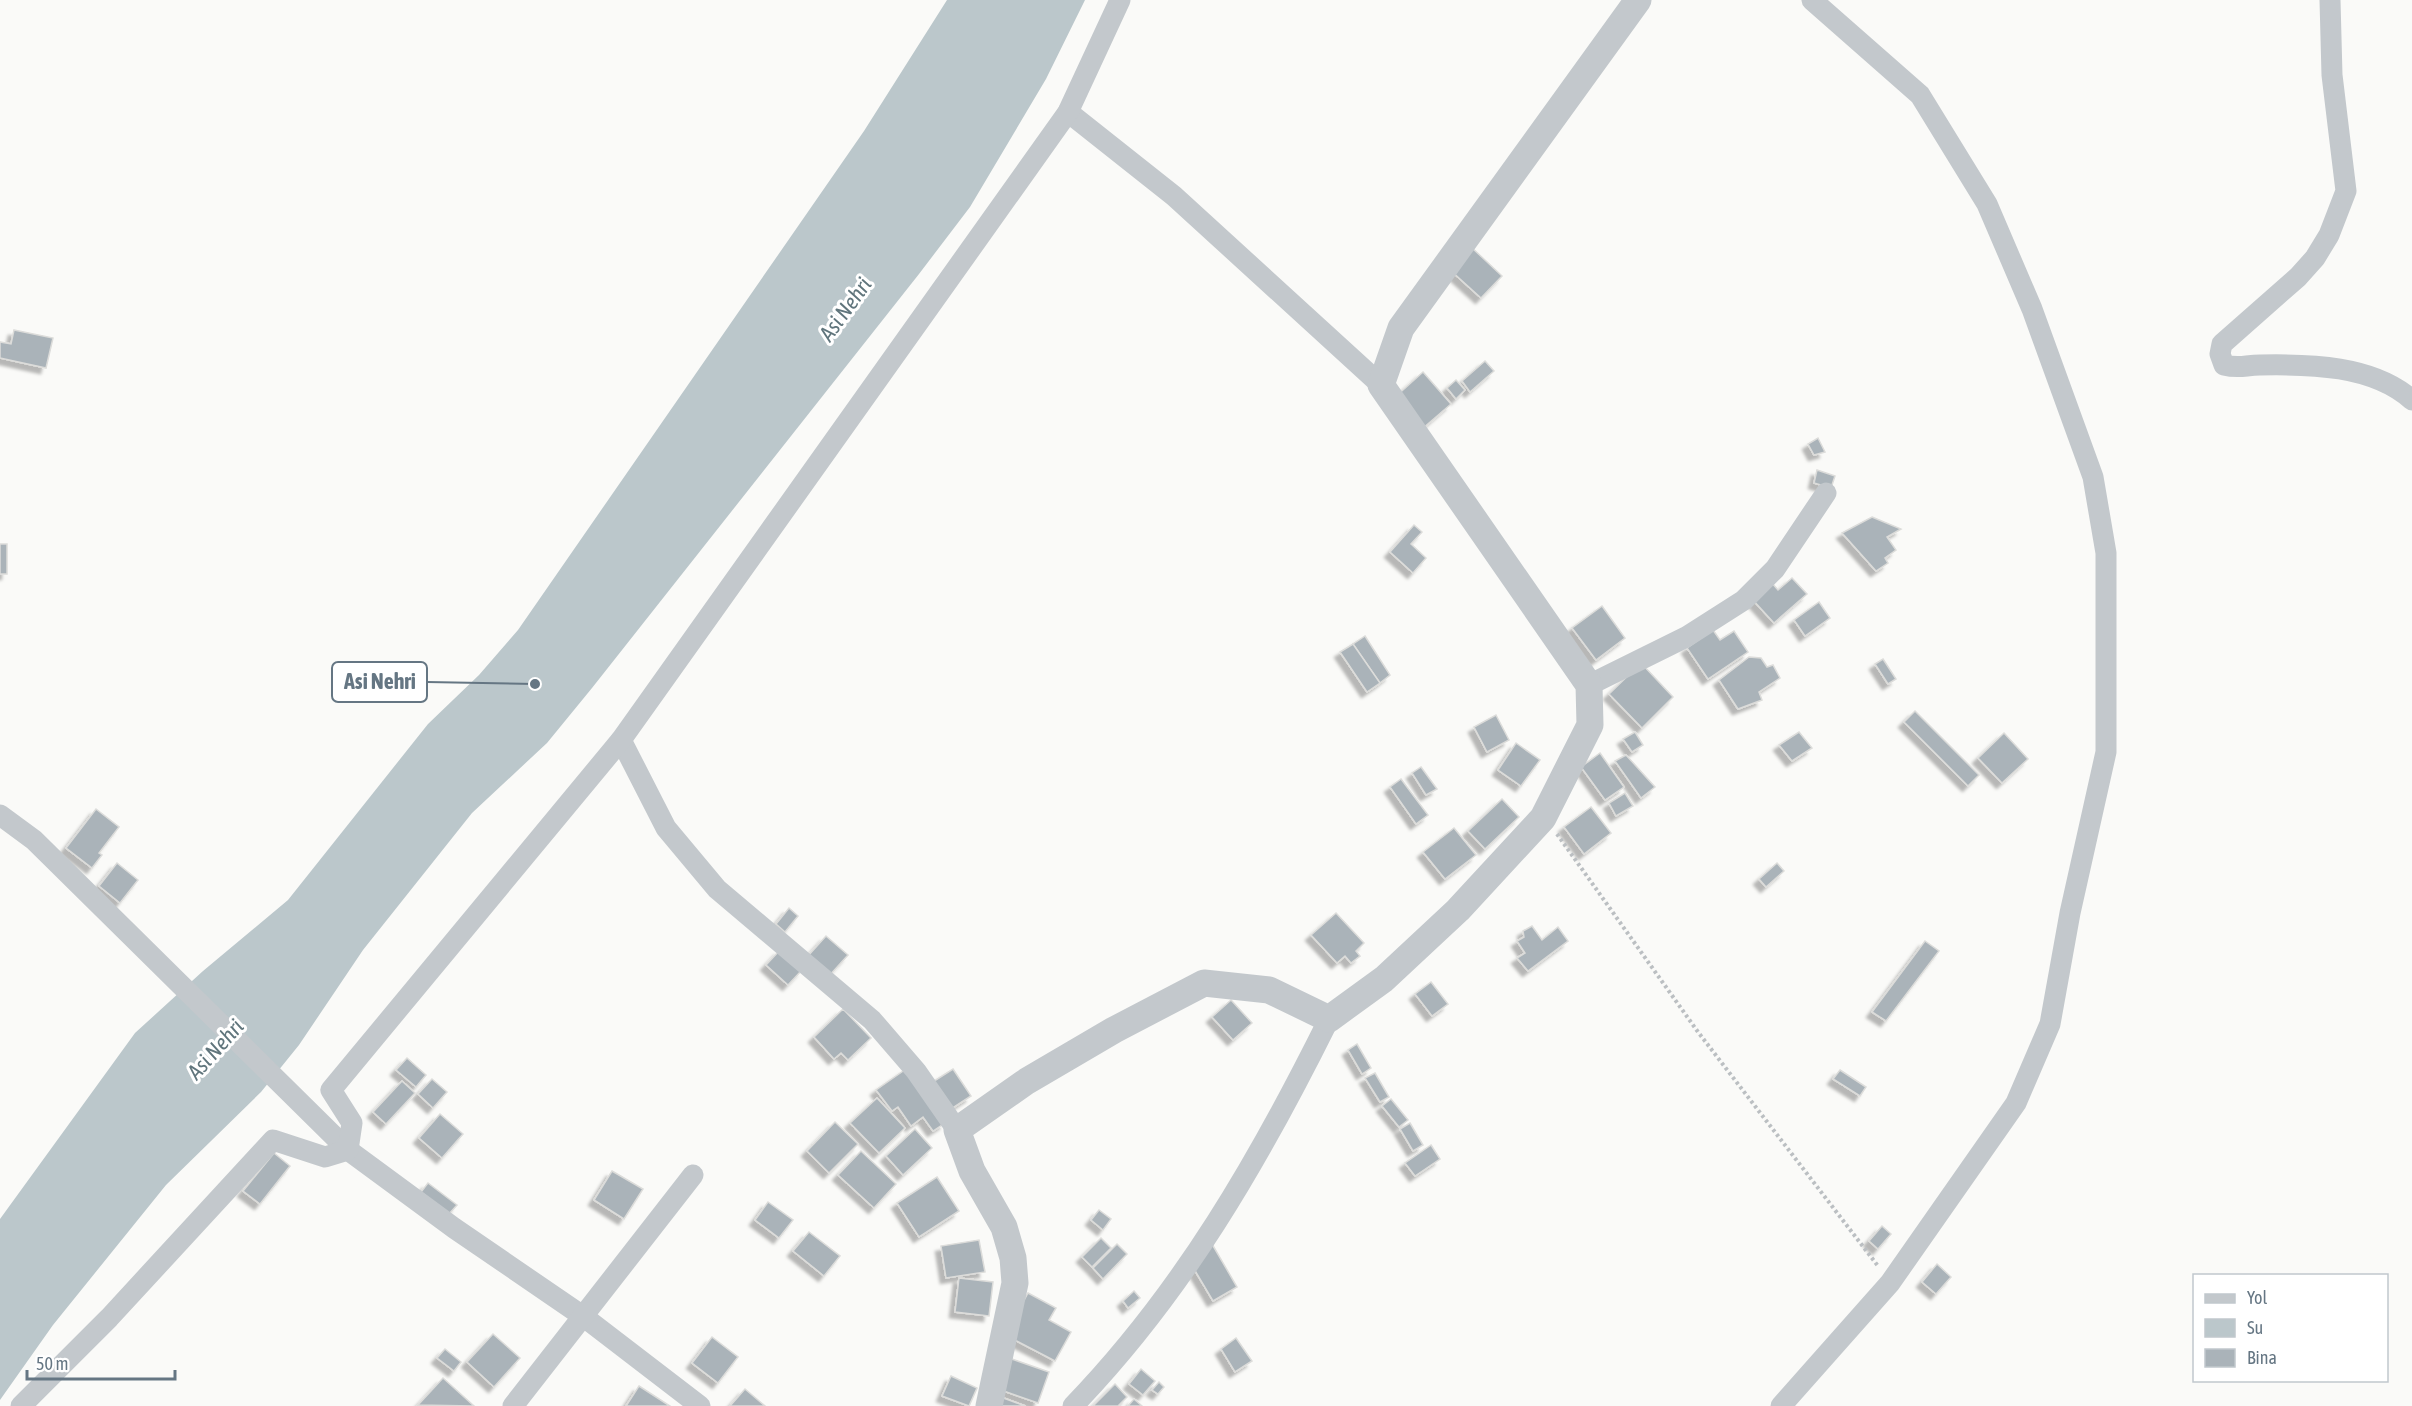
<svg xmlns="http://www.w3.org/2000/svg" width="2412" height="1406" viewBox="0 0 2412 1406" font-family="'Asap Condensed',sans-serif">
<defs>
<filter id="shadow"><feDropShadow dx="-5.5" dy="5.5" stdDeviation="1.5" flood-color="#0004"/></filter>
</defs>
<rect width="100%" height="100%" fill="#fafaf8"/>
<polygon fill="#bbc7cb" points="947,0 1085,0 1046,79 970,207 919,274 592,688 547,743 472,813 363,950 299,1045 261,1092 166,1185 53,1325 0,1400 0,1219 135,1033 203,971 288,900 428,724 479,675 518,630 864,131"/>
<g fill="#aab3b9" stroke="#dcdcda" stroke-width="1.5" filter="url(#shadow)">
<polygon points="1470,246 1502,276 1481,298 1449,269"/>
<polygon points="14,330 53,338 46,368 0,358 0,342 11,344"/>
<polygon points="1485,361 1494,371 1470,392 1462,381"/>
<polygon points="1423,372 1451,404 1422,429 1394,398"/>
<polygon points="1456,380 1465,390 1456,399 1447,388"/>
<polygon points="1818,438 1825,452 1814,455 1808,444"/>
<polygon points="1817,470 1835,476 1831,488 1814,483"/>
<polygon points="1872,517 1901,529 1887,537 1896,550 1885,558 1888,563 1876,571 1842,533"/>
<polygon points="1414,525 1422,532 1411,544 1426,558 1413,573 1390,552"/>
<rect x="0" y="544" width="7" height="30"/>
<polygon points="1792,578 1807,594 1774,623 1752,599 1771,582 1778,590"/>
<polygon points="1819,602 1830,618 1805,636 1794,620"/>
<polygon points="1602,606 1625,638 1596,660 1572,628"/>
<polygon points="1713,630 1720,640 1734,631 1748,652 1708,679 1687,648"/>
<polygon points="1365,636 1390,675 1380,683 1353,644"/>
<polygon points="1353,644 1380,683 1367,692 1340,652"/>
<polygon points="1749,657 1761,658 1767,667 1773,665 1780,678 1759,692 1762,700 1738,709 1719,680"/>
<polygon points="1883,659 1896,679 1888,684 1875,664"/>
<polygon points="1641,663 1673,697 1642,728 1609,694"/>
<polygon points="1915,711 1979,775 1968,786 1904,722"/>
<polygon points="1496,715 1509,740 1487,752 1474,727"/>
<polygon points="1635,732 1643,745 1632,752 1623,739"/>
<polygon points="1799,732 1812,748 1792,761 1779,745"/>
<polygon points="2004,733 2028,759 2002,783 1978,758"/>
<polygon points="1516,743 1540,760 1521,786 1498,770"/>
<polygon points="1600,753 1624,787 1605,800 1581,767"/>
<polygon points="1626,755 1655,787 1641,798 1615,761"/>
<polygon points="1421,767 1437,789 1426,795 1412,773"/>
<polygon points="1401,779 1428,815 1416,824 1390,787"/>
<polygon points="1625,793 1633,806 1616,816 1609,803"/>
<polygon points="1502,799 1519,817 1485,849 1468,831"/>
<polygon points="1591,807 1611,833 1584,854 1564,827"/>
<polygon points="96,809 119,827 99,853 102,855 92,868 66,848"/>
<polygon points="1454,828 1476,855 1445,879 1423,852"/>
<polygon points="117,863 138,880 120,903 99,886"/>
<polygon points="1777,863 1784,871 1766,887 1759,879"/>
<polygon points="789,908 798,916 785,932 776,924"/>
<polygon points="1336,913 1364,943 1356,951 1360,956 1351,963 1345,956 1337,963 1311,935"/>
<polygon points="1532,926 1542,940 1558,927 1568,941 1528,971 1517,958 1525,953 1517,941 1524,937 1523,931"/>
<polygon points="826,936 848,955 829,976 807,957"/>
<polygon points="1925,941 1939,951 1886,1021 1872,1012"/>
<polygon points="780,950 802,970 788,985 766,965"/>
<polygon points="1431,982 1448,1004 1432,1016 1415,994"/>
<polygon points="1231,1000 1252,1023 1233,1040 1212,1017"/>
<polygon points="843,1009 871,1038 848,1060 841,1053 834,1059 814,1037"/>
<polygon points="1357,1044 1371,1068 1362,1074 1348,1050"/>
<polygon points="407,1058 426,1075 416,1087 396,1070"/>
<polygon points="906,1069 945,1123 933,1131 923,1117 911,1126 898,1107 892,1111 876,1090"/>
<polygon points="953,1069 971,1096 948,1111 931,1083"/>
<polygon points="1840,1070 1866,1087 1860,1096 1833,1079"/>
<polygon points="1375,1073 1389,1097 1380,1102 1365,1078"/>
<polygon points="432,1079 447,1092 433,1108 418,1094"/>
<polygon points="402,1081 415,1093 386,1124 373,1112"/>
<polygon points="877,1098 905,1128 879,1153 850,1123"/>
<polygon points="1391,1099 1408,1120 1399,1127 1382,1106"/>
<polygon points="440,1114 463,1134 442,1158 419,1138"/>
<polygon points="835,1122 858,1144 829,1173 807,1151"/>
<polygon points="1410,1123 1423,1145 1413,1151 1400,1129"/>
<polygon points="915,1129 932,1148 903,1175 886,1156"/>
<polygon points="1431,1145 1440,1159 1415,1176 1405,1163"/>
<polygon points="861,1151 896,1184 874,1208 838,1175"/>
<polygon points="274,1153 290,1166 260,1204 243,1191"/>
<polygon points="612,1171 643,1189 624,1219 594,1200"/>
<polygon points="937,1177 959,1211 919,1237 897,1203"/>
<polygon points="428,1183 457,1205 449,1214 421,1192"/>
<polygon points="768,1202 793,1220 779,1238 755,1220"/>
<polygon points="1099,1210 1111,1219 1103,1230 1091,1220"/>
<polygon points="1882,1226 1891,1234 1878,1249 1869,1241"/>
<polygon points="809,1232 840,1256 824,1276 793,1251"/>
<polygon points="1101,1238 1111,1248 1092,1267 1082,1257"/>
<polygon points="979,1240 985,1272 946,1278 941,1246"/>
<polygon points="1117,1244 1127,1254 1103,1279 1093,1268"/>
<polygon points="1212,1244 1237,1287 1213,1301 1194,1269"/>
<polygon points="1937,1264 1951,1277 1936,1294 1922,1282"/>
<polygon points="959,1278 993,1282 989,1316 955,1312"/>
<polygon points="1134,1291 1140,1298 1128,1308 1123,1301"/>
<polygon points="1028,1293 1056,1308 1049,1320 1071,1332 1055,1361 1005,1335"/>
<polygon points="493,1334 520,1358 494,1387 467,1362"/>
<polygon points="712,1337 738,1357 718,1383 692,1363"/>
<polygon points="1236,1338 1252,1361 1235,1372 1221,1349"/>
<polygon points="445,1349 461,1362 454,1371 437,1358"/>
<polygon points="1009,1358 1049,1372 1038,1403 998,1389"/>
<polygon points="1141,1369 1155,1381 1143,1395 1129,1384"/>
<polygon points="951,1376 977,1388 969,1406 942,1396"/>
<polygon points="443,1378 474,1406 418,1405"/>
<polygon points="1159,1382 1164,1387 1158,1394 1152,1390"/>
<polygon points="1115,1384 1127,1397 1118,1406 1093,1406"/>
<polygon points="639,1386 670,1406 626,1406"/>
<polygon points="745,1389 765,1406 730,1406"/>
<polygon points="998,1396 1025,1406 994,1406"/>
<polygon points="1134,1399 1142,1406 1128,1406"/>
</g>
<g fill="none" stroke-linecap="round" stroke-linejoin="round">
<polyline stroke="#bbbfc2" stroke-width="4" stroke-dasharray="3 3" stroke-linecap="butt" points="1557,834 1698,1032 1878,1266"/>
<g stroke="#c3c8cc" stroke-width="21">
<path d="M2330,0L2332,75L2346,191L2329,235L2315,258L2298,277L2222,344L2220,354L2224,365C2240,369 2245,365 2260,365C2309,364 2373,365 2412,400"/>
<polyline points="1068,112 1174,196 1381,385"/>
<polyline points="1589,685 1686,637 1744,600 1775,569 1826,493"/>
<polyline points="621,740 666,828 717,889 872,1020 916,1071 957,1130"/>
<polyline points="0,815 34,840 348,1150 454,1228 584,1317 700,1406"/>
<polyline points="21,1406 109,1318 273,1140 325,1157 348,1150 352,1123 331,1090 621,740 1068,112 1120,0"/>
<polyline points="513,1406 693,1175"/>
<path d="M1073,1406C1183,1292 1259,1160 1329,1019"/>
<polyline points="1781,1406 1890,1283 2016,1103 2050,1024 2070,913 2106,752 2106,553 2093,477 2032,309 1987,204 1920,95 1812,0"/>
</g>
<polyline stroke="#c3c8cc" stroke-width="27" points="989,1406 1015,1283 1013,1258 1004,1227 972,1171 957,1130 1027,1081 1114,1030 1204,983 1269,990 1329,1019 1384,979 1458,910 1543,818 1590,725 1589,685 1381,385 1401,328 1638,0"/>
</g>
<g text-anchor="middle" stroke-width="6" stroke-linejoin="round" paint-order="stroke">
<g font-size="22" font-style="italic" fill="#60757c" stroke="#fff">
<text transform="translate(845 309) rotate(-54)" y="8">Asi Nehri</text>
<text transform="translate(215 1049) rotate(-48)" y="8">Asi Nehri</text>
</g>
</g>
<path fill="none" stroke="#657683" stroke-width="2" d="M535 684L427 682"/>
<circle fill="#657683" stroke="#fff" stroke-width="2" cx="535" cy="684" r="6"/>
<rect fill="#fff" stroke="#657683" stroke-width="2" x="332" y="662" width="95" height="40" rx="6"/>
<g font-size="22" text-anchor="middle" font-weight="bold" fill="#657683">
<text x="380" y="689">Asi Nehri</text>
</g>
<rect x="2193" y="1274" width="195" height="108" fill="#ffffff" stroke="#c1c8cd" stroke-width="1.5"/>
<rect x="2205" y="1294" width="30" height="9" fill="#c3c8cc" stroke="#c1c8cd" stroke-width="1.5"/>
<text x="2247" y="1304" font-size="18" fill="#657683">Yol</text>
<rect x="2205" y="1319" width="30" height="18" fill="#bbc7cb" stroke="#c1c8cd" stroke-width="1.5"/>
<text x="2247" y="1334" font-size="18" fill="#657683">Su</text>
<rect x="2205" y="1349" width="30" height="18" fill="#aab3b9" stroke="#c1c8cd" stroke-width="1.5"/>
<text x="2247" y="1364" font-size="18" fill="#657683">Bina</text>
<path d="M27 1370v9h148v-9" fill="none" stroke="#657683" stroke-width="3"/>
<text x="36" y="1370" font-size="18" fill="#657683" stroke="#ffffff" stroke-width="4.5" paint-order="stroke">50 m</text>
</svg>
